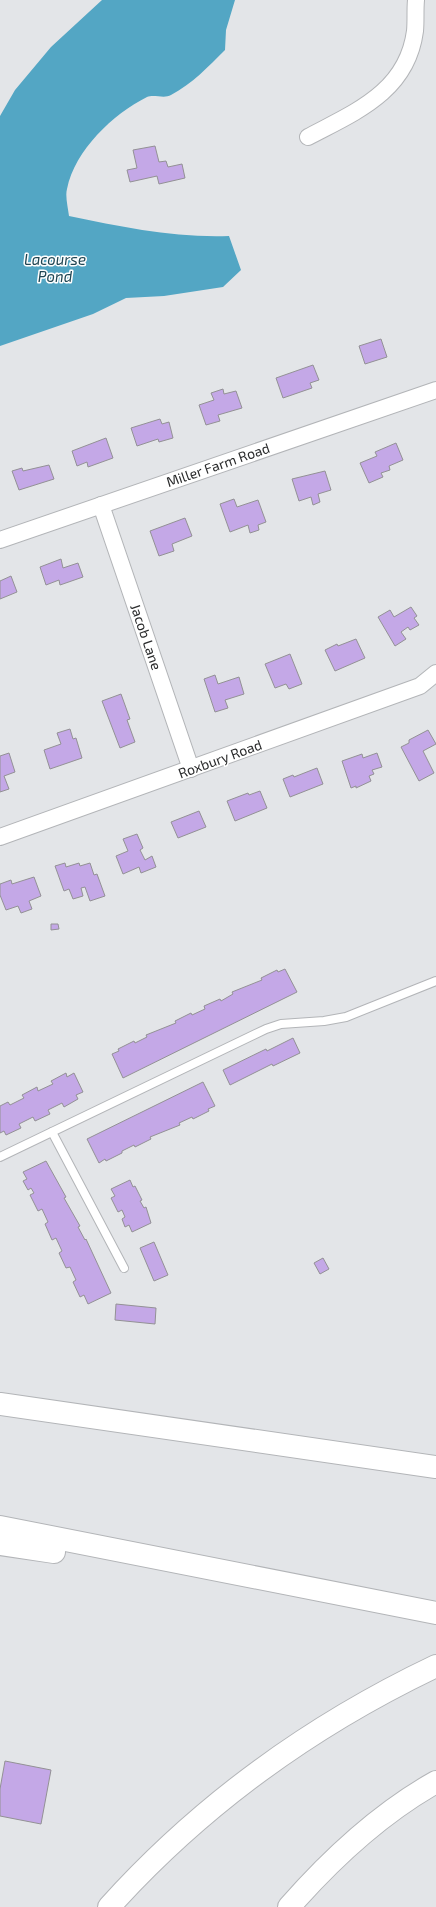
<svg xmlns="http://www.w3.org/2000/svg" width="436" height="1907" viewBox="0 0 436 1907" font-family="'Exo 2',sans-serif">
<rect width="100%" height="100%" fill="#e3e5e8"/>
<path fill="#53a6c4" d="M102,0H235L226,30L225,50C209,66 192,84 171,95C164,99 154,94 147,97C113,114 75,150 67,189C65,196 68,208 69,216C122,227 175,238 229,236L241,270L223,287L164,296L126,298L93,314L0,346V116L15,90L51,47Z"/>
<g fill="#c4a8e7" stroke="#939195">
<polygon points="155,146 159,162 166,161 168,167 182,164 185,178 159,184 157,176 130,182 127,170 137,168 133,150"/>
<polygon points="381,339 387,357 365,364 359,346"/>
<polygon points="313,365 319,380 310,383 312,388 283,398 276,378"/>
<polygon points="223,389 224,394 236,391 242,408 218,415 220,421 206,425 199,405 214,400 211,393"/>
<polygon points="160,419 162,424 169,422 173,438 159,442 158,439 137,446 131,428"/>
<polygon points="106,438 113,458 88,467 87,462 77,466 72,451"/>
<polygon points="396,443 403,460 389,466 390,470 381,473 383,477 369,483 360,463 377,456 375,452"/>
<polygon points="49,465 54,479 19,490 12,471 22,468 23,471"/>
<polygon points="325,471 331,490 318,494 320,502 313,505 311,497 299,501 292,479"/>
<polygon points="234,499 237,507 258,500 266,522 258,525 259,530 250,533 248,525 230,532 220,504"/>
<polygon points="185,518 192,536 172,544 174,551 159,556 150,531"/>
<polygon points="61,559 63,568 78,563 83,577 60,585 59,580 46,585 40,567"/>
<polygon points="11,576 17,592 0,599 0,581"/>
<polygon points="411,607 417,616 414,618 419,625 410,630 408,627 401,632 406,639 395,646 378,617 390,610 394,617"/>
<polygon points="356,639 365,658 335,671 325,650 337,644 338,646"/>
<polygon points="290,654 302,684 289,689 286,684 275,688 265,664"/>
<polygon points="215,675 218,684 239,677 244,694 225,700 228,708 215,712 204,679"/>
<polygon points="121,694 130,719 127,720 135,742 120,748 102,701"/>
<polygon points="70,729 73,739 76,738 82,758 50,769 44,750 61,744 57,733"/>
<polygon points="428,730 436,744 423,751 434,773 419,781 401,747 409,743 409,740"/>
<polygon points="9,753 15,772 4,776 9,789 0,792 0,756"/>
<polygon points="377,753 382,767 372,770 374,774 369,776 371,781 356,788 356,786 351,788 342,761 362,754 363,758"/>
<polygon points="317,768 323,784 290,797 283,779 293,775 294,777"/>
<polygon points="260,791 267,808 235,821 227,801 248,793 249,795"/>
<polygon points="199,811 206,827 178,838 171,822"/>
<polygon points="137,834 143,848 140,850 145,860 152,856 156,867 141,873 139,867 123,874 116,856 128,851 123,839"/>
<polygon points="65,863 66,867 79,863 80,866 90,863 94,875 97,874 105,896 90,901 85,887 81,888 83,896 73,899 69,889 64,891 55,866"/>
<polygon points="34,877 41,896 29,901 32,909 21,913 18,906 6,910 0,895 0,884 11,880 12,884"/>
<polygon points="51,924 58,924 59,929 51,930"/>
<polygon points="285,969 297,992 123,1078 112,1054 119,1051 118,1049 134,1041 135,1043 147,1037 146,1035 176,1023 175,1021 191,1013 192,1015 205,1009 204,1006 220,999 221,1001 233,994 232,992 262,980 261,978 277,970 278,972"/>
<polygon points="293,1038 300,1053 273,1066 272,1064 230,1085 223,1070 266,1049 267,1051"/>
<polygon points="66,1073 67,1077 74,1073 83,1092 76,1095 78,1099 64,1107 62,1103 48,1110 50,1114 35,1121 33,1117 19,1124 21,1128 6,1135 4,1131 0,1133 0,1106 8,1102 10,1105 24,1098 22,1095 37,1087 38,1091 53,1084 51,1081"/>
<polygon points="203,1082 215,1106 208,1109 209,1111 193,1119 192,1117 179,1123 180,1125 150,1137 151,1139 135,1147 134,1145 122,1151 122,1153 106,1161 105,1159 99,1163 87,1139"/>
<polygon points="46,1161 66,1197 64,1198 80,1226 78,1227 85,1240 86,1239 111,1293 88,1304 84,1295 80,1297 73,1282 76,1280 70,1267 66,1268 59,1253 62,1251 56,1238 52,1240 45,1224 48,1222 42,1209 38,1211 30,1195 34,1193 31,1188 28,1190 23,1181 27,1179 23,1172"/>
<polygon points="130,1180 133,1187 135,1186 142,1200 140,1201 144,1208 146,1207 151,1223 132,1232 129,1225 125,1227 122,1219 125,1217 122,1210 118,1212 111,1198 115,1196 111,1189"/>
<polygon points="154,1242 168,1275 154,1281 140,1248"/>
<polygon points="323,1258 329,1269 320,1274 314,1263"/>
<polygon points="116,1304 156,1308 155,1324 115,1320"/>
<polygon points="5,1761 51,1770 41,1824 0,1816 0,1789"/>
</g>
<g fill="none" stroke-linecap="round" stroke-linejoin="round">
<g stroke="#b3b5b8" stroke-width="10">
<g id="service">
<polyline points="52,1132 124,1268"/>
<polyline points="0,1157 266,1029 281,1024 324,1021 346,1017 436,981"/>
</g>
</g>
<g stroke="#b3b5b8" stroke-width="18">
<g id="minor">
<path d="M308,137C355,112 407,92 415,31C416,21 415,10 416,0"/>
<polyline points="101,505 191,769"/>
<polyline points="0,540 436,390"/>
<polyline points="0,837 420,686 436,673"/>
</g>
</g>
<g stroke="#b3b5b8" stroke-width="24">
<g id="motorway">
<polyline points="0,1404 436,1467"/>
<polyline points="0,1527 436,1613"/>
<polyline points="0,1544 54,1552"/>
<path d="M109,1907C201,1805 312,1725 436,1666"/>
<path d="M289,1907C332,1858 379,1814 436,1782"/>
</g>
</g>
<use href="#service" stroke="#fff" stroke-width="8"/>
<use href="#minor" stroke="#fff" stroke-width="16"/>
<use href="#motorway" stroke="#fff" stroke-width="22"/>
</g>
<g text-anchor="middle" stroke-width="3" stroke-linejoin="round" paint-order="stroke">
<g font-size="14" fill="#2a2b2c" stroke="#fff">
<text transform="translate(218 465) rotate(-19)" y="5">Miller Farm Road</text>
<text transform="translate(146 637) rotate(71)" y="5">Jacob Lane</text>
<text transform="translate(220 759) rotate(-20)" y="5">Roxbury Road</text>
</g>
<g font-size="15" font-style="italic" fill="#204653" stroke="#fff">
<text x="55" y="265">Lacourse<tspan x="55" dy="17">Pond</tspan></text>
</g>
</g>
</svg>
